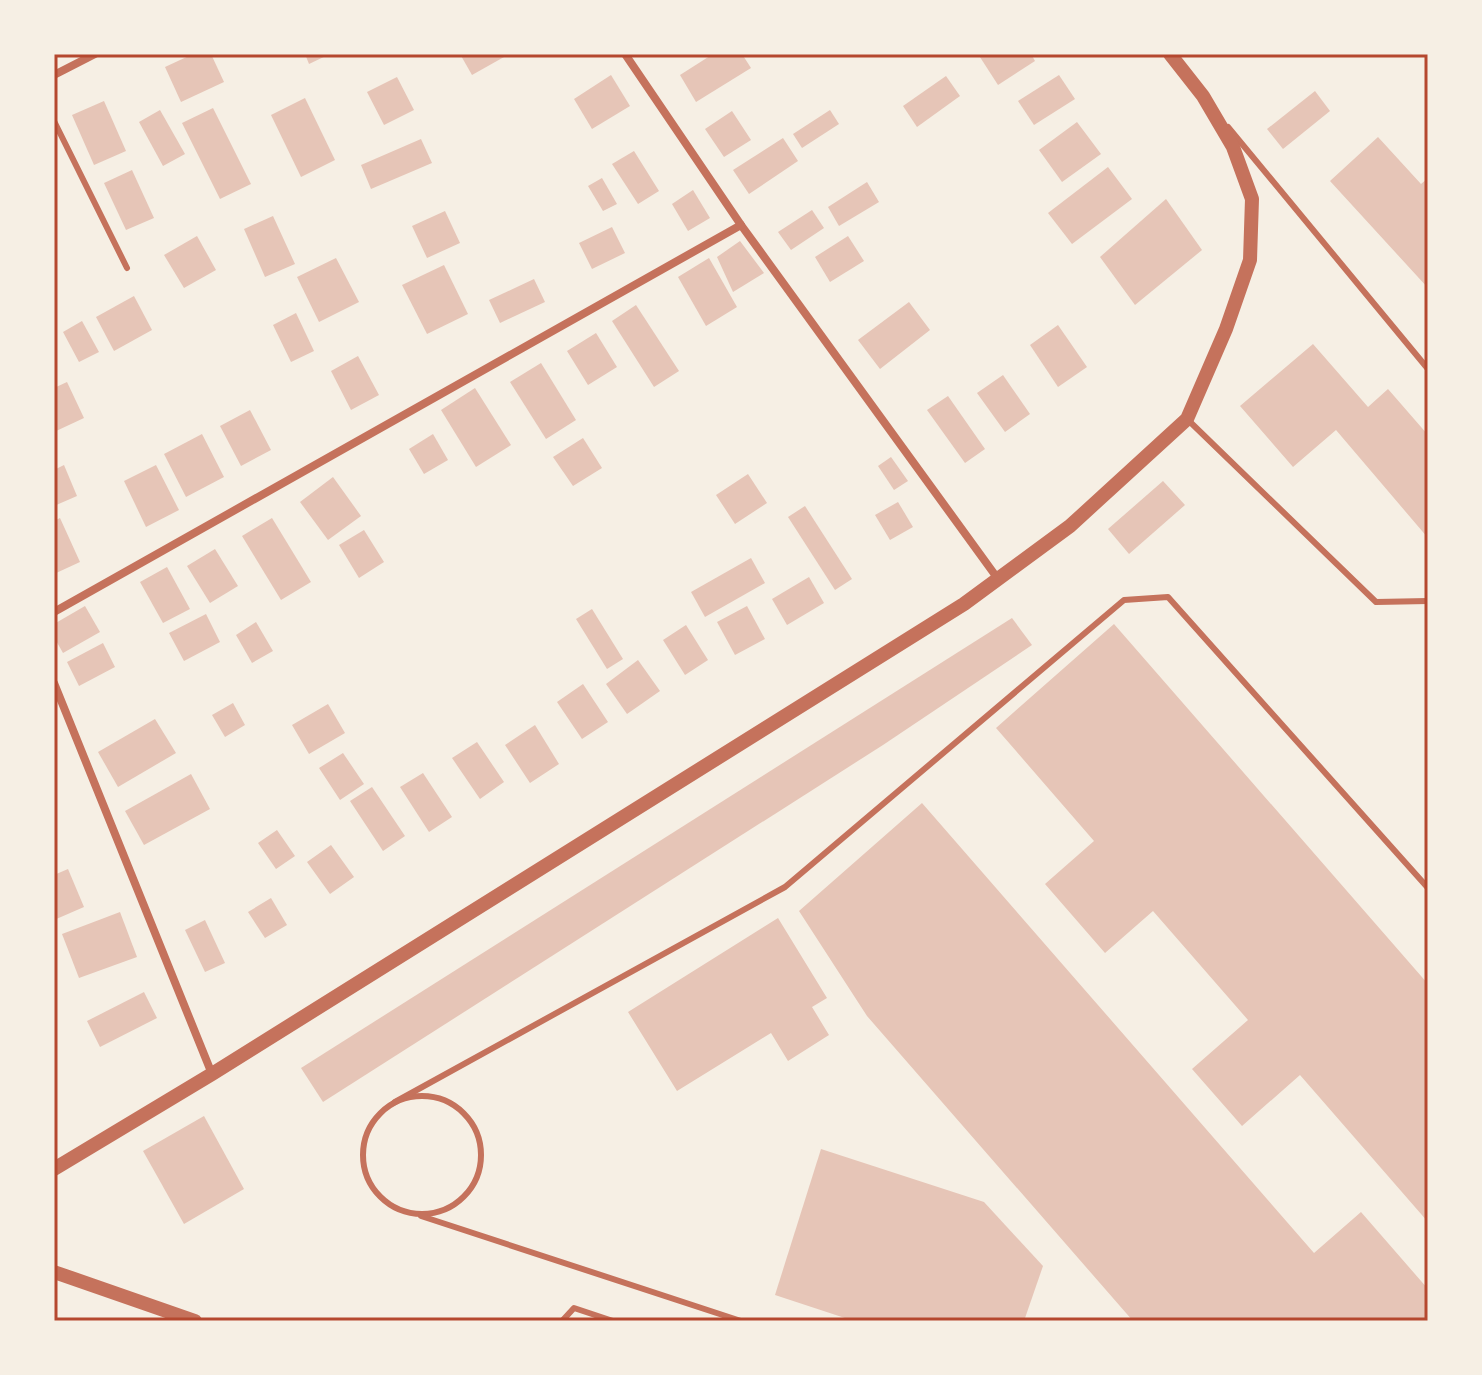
<svg xmlns="http://www.w3.org/2000/svg" width="1482" height="1375" viewBox="0 0 1482 1375" font-family="'DejaVu Sans',sans-serif">
<rect width="100%" height="100%" fill="#f6efe4"/>
<g fill="#e6c5b7">
<polygon points="193,54 211,54 224,82 181,102 165,67"/>
<polygon points="305,54 330,54 309,64"/>
<polygon points="460,54 503,54 504,57 472,75"/>
<polygon points="713,54 742,54 751,68 696,102 680,75"/>
<polygon points="978,54 1031,54 1035,61 998,85"/>
<polygon points="611,75 630,106 592,129 574,99"/>
<polygon points="1059,75 1075,99 1034,125 1018,101"/>
<polygon points="946,76 960,96 917,127 903,106"/>
<polygon points="397,77 414,110 384,125 367,92"/>
<polygon points="1315,91 1330,111 1283,149 1267,129"/>
<polygon points="305,98 335,160 301,177 271,115"/>
<polygon points="104,101 126,151 94,165 72,115"/>
<polygon points="213,108 251,184 220,199 182,123"/>
<polygon points="160,110 185,154 163,166 139,122"/>
<polygon points="830,110 839,124 802,148 793,134"/>
<polygon points="732,111 751,140 724,157 705,129"/>
<polygon points="1077,122 1101,154 1062,182 1039,150"/>
<polygon points="1378,137 1421,184 1428,178 1428,288 1330,181"/>
<polygon points="783,138 798,161 749,194 733,170"/>
<polygon points="421,139 432,163 371,189 361,165"/>
<polygon points="634,151 659,191 638,204 612,164"/>
<polygon points="1108,167 1132,199 1072,244 1048,213"/>
<polygon points="132,170 154,218 126,230 104,183"/>
<polygon points="602,178 617,204 603,211 588,186"/>
<polygon points="867,182 879,202 839,226 828,207"/>
<polygon points="693,190 710,218 688,231 672,204"/>
<polygon points="1166,199 1202,250 1135,305 1100,257"/>
<polygon points="812,210 824,228 791,250 778,232"/>
<polygon points="445,211 460,243 427,258 412,226"/>
<polygon points="273,216 295,264 265,277 244,229"/>
<polygon points="612,227 625,253 592,269 579,243"/>
<polygon points="197,236 216,270 184,288 164,255"/>
<polygon points="848,236 864,261 830,282 815,257"/>
<polygon points="740,241 764,273 733,292 717,257"/>
<polygon points="336,258 359,302 319,322 297,277"/>
<polygon points="709,258 737,307 706,326 678,277"/>
<polygon points="444,265 468,314 427,334 402,285"/>
<polygon points="534,279 545,302 500,323 489,300"/>
<polygon points="134,296 152,330 114,351 96,317"/>
<polygon points="909,302 930,330 880,369 858,340"/>
<polygon points="636,305 679,371 654,387 612,321"/>
<polygon points="296,313 314,351 291,362 273,325"/>
<polygon points="82,321 99,352 79,362 63,332"/>
<polygon points="1058,325 1087,367 1058,387 1030,345"/>
<polygon points="596,333 617,367 588,385 567,351"/>
<polygon points="1313,344 1368,407 1388,389 1428,435 1428,538 1336,430 1293,467 1240,406"/>
<polygon points="358,356 379,395 351,410 331,371"/>
<polygon points="541,363 576,420 546,439 510,382"/>
<polygon points="1003,375 1030,414 1005,432 977,393"/>
<polygon points="67,382 84,418 54,432 54,388"/>
<polygon points="475,388 511,445 476,467 441,410"/>
<polygon points="948,396 985,449 965,463 927,410"/>
<polygon points="250,410 271,450 241,466 220,426"/>
<polygon points="202,434 224,477 186,497 164,454"/>
<polygon points="433,434 448,460 424,474 409,449"/>
<polygon points="583,438 602,468 573,486 553,457"/>
<polygon points="891,457 908,481 894,490 878,466"/>
<polygon points="64,465 77,496 54,506 54,470"/>
<polygon points="156,465 179,510 146,527 124,481"/>
<polygon points="748,474 767,503 735,524 716,495"/>
<polygon points="333,477 361,516 328,540 300,502"/>
<polygon points="1163,481 1185,505 1129,554 1108,529"/>
<polygon points="898,502 913,527 890,540 875,515"/>
<polygon points="805,506 852,579 835,590 788,517"/>
<polygon points="60,518 80,562 54,574 54,521"/>
<polygon points="272,518 311,582 281,600 242,536"/>
<polygon points="364,530 384,562 359,578 339,545"/>
<polygon points="215,549 238,586 210,603 187,566"/>
<polygon points="751,558 765,583 705,617 691,592"/>
<polygon points="167,567 190,609 163,623 140,582"/>
<polygon points="809,577 824,603 787,625 772,599"/>
<polygon points="85,606 100,632 63,653 54,637 54,624"/>
<polygon points="747,606 765,639 735,655 717,622"/>
<polygon points="592,609 623,659 607,669 576,619"/>
<polygon points="206,614 220,642 184,661 169,633"/>
<polygon points="1012,618 1032,645 883,745 323,1102 301,1068"/>
<polygon points="256,622 273,651 252,663 236,635"/>
<polygon points="1114,624 1428,984 1428,1222 1300,1075 1242,1126 1192,1069 1248,1020 1153,911 1105,953 1045,884 1094,841 996,728"/>
<polygon points="686,625 708,660 685,675 663,640"/>
<polygon points="103,643 115,667 79,686 67,662"/>
<polygon points="638,660 660,691 627,714 606,684"/>
<polygon points="583,684 608,722 582,739 557,702"/>
<polygon points="233,703 245,725 225,737 212,715"/>
<polygon points="328,704 345,733 309,754 292,725"/>
<polygon points="155,719 176,753 118,787 98,752"/>
<polygon points="535,725 559,764 530,783 505,745"/>
<polygon points="477,742 504,782 480,799 452,758"/>
<polygon points="343,753 364,784 340,800 319,768"/>
<polygon points="423,773 452,817 429,832 400,787"/>
<polygon points="191,774 210,809 144,845 125,811"/>
<polygon points="372,787 405,836 383,851 350,801"/>
<polygon points="922,803 1314,1253 1361,1212 1428,1289 1428,1321 1133,1321 867,1016 799,911"/>
<polygon points="277,830 295,856 276,869 258,843"/>
<polygon points="331,845 354,877 330,894 307,862"/>
<polygon points="68,869 84,907 54,920 54,875"/>
<polygon points="271,898 287,925 265,938 248,912"/>
<polygon points="120,912 137,957 79,978 62,934"/>
<polygon points="778,918 827,998 812,1007 829,1035 788,1061 771,1033 677,1091 628,1012"/>
<polygon points="205,920 225,963 205,972 185,930"/>
<polygon points="144,992 157,1018 100,1047 87,1021"/>
<polygon points="204,1116 244,1189 184,1224 143,1151"/>
<polygon points="821,1149 984,1202 1043,1266 1024,1321 854,1321 775,1295"/>
</g>
<g fill="none" stroke-linecap="round" stroke-linejoin="round">
<g stroke="#c5725c" stroke-width="6">
<polyline points="54,121 127,268"/>
<polyline points="1228,127 1428,369"/>
<polyline points="1187,419 1376,602 1428,601"/>
<circle cx="422" cy="1155" r="59"/>
<polyline points="395,1102 785,887 1124,600 1168,597 1428,888"/>
<polyline points="421,1216 741,1321"/>
<polyline points="562,1321 574,1308 613,1321"/>
</g>
<g stroke="#c5725c" stroke-width="8">
<polyline points="625,54 741,225 998,579"/>
<polyline points="54,75 95,54"/>
<polyline points="54,612 741,225"/>
<polyline points="54,683 212,1074"/>
</g>
<g stroke="#c5725c" stroke-width="14">
<polyline points="54,1169 212,1074 964,604 1070,526 1187,419 1226,329 1250,260 1252,199 1233,147 1203,96 1170,54"/>
<polyline points="54,1272 195,1321"/>
</g>
</g>
<rect width="1482" height="1375" fill="none" stroke="#f6efe4" stroke-width="112"/>
<rect x="56" y="56" width="1370" height="1263" fill="none" stroke="#b5482f" stroke-width="3"/>
</svg>
